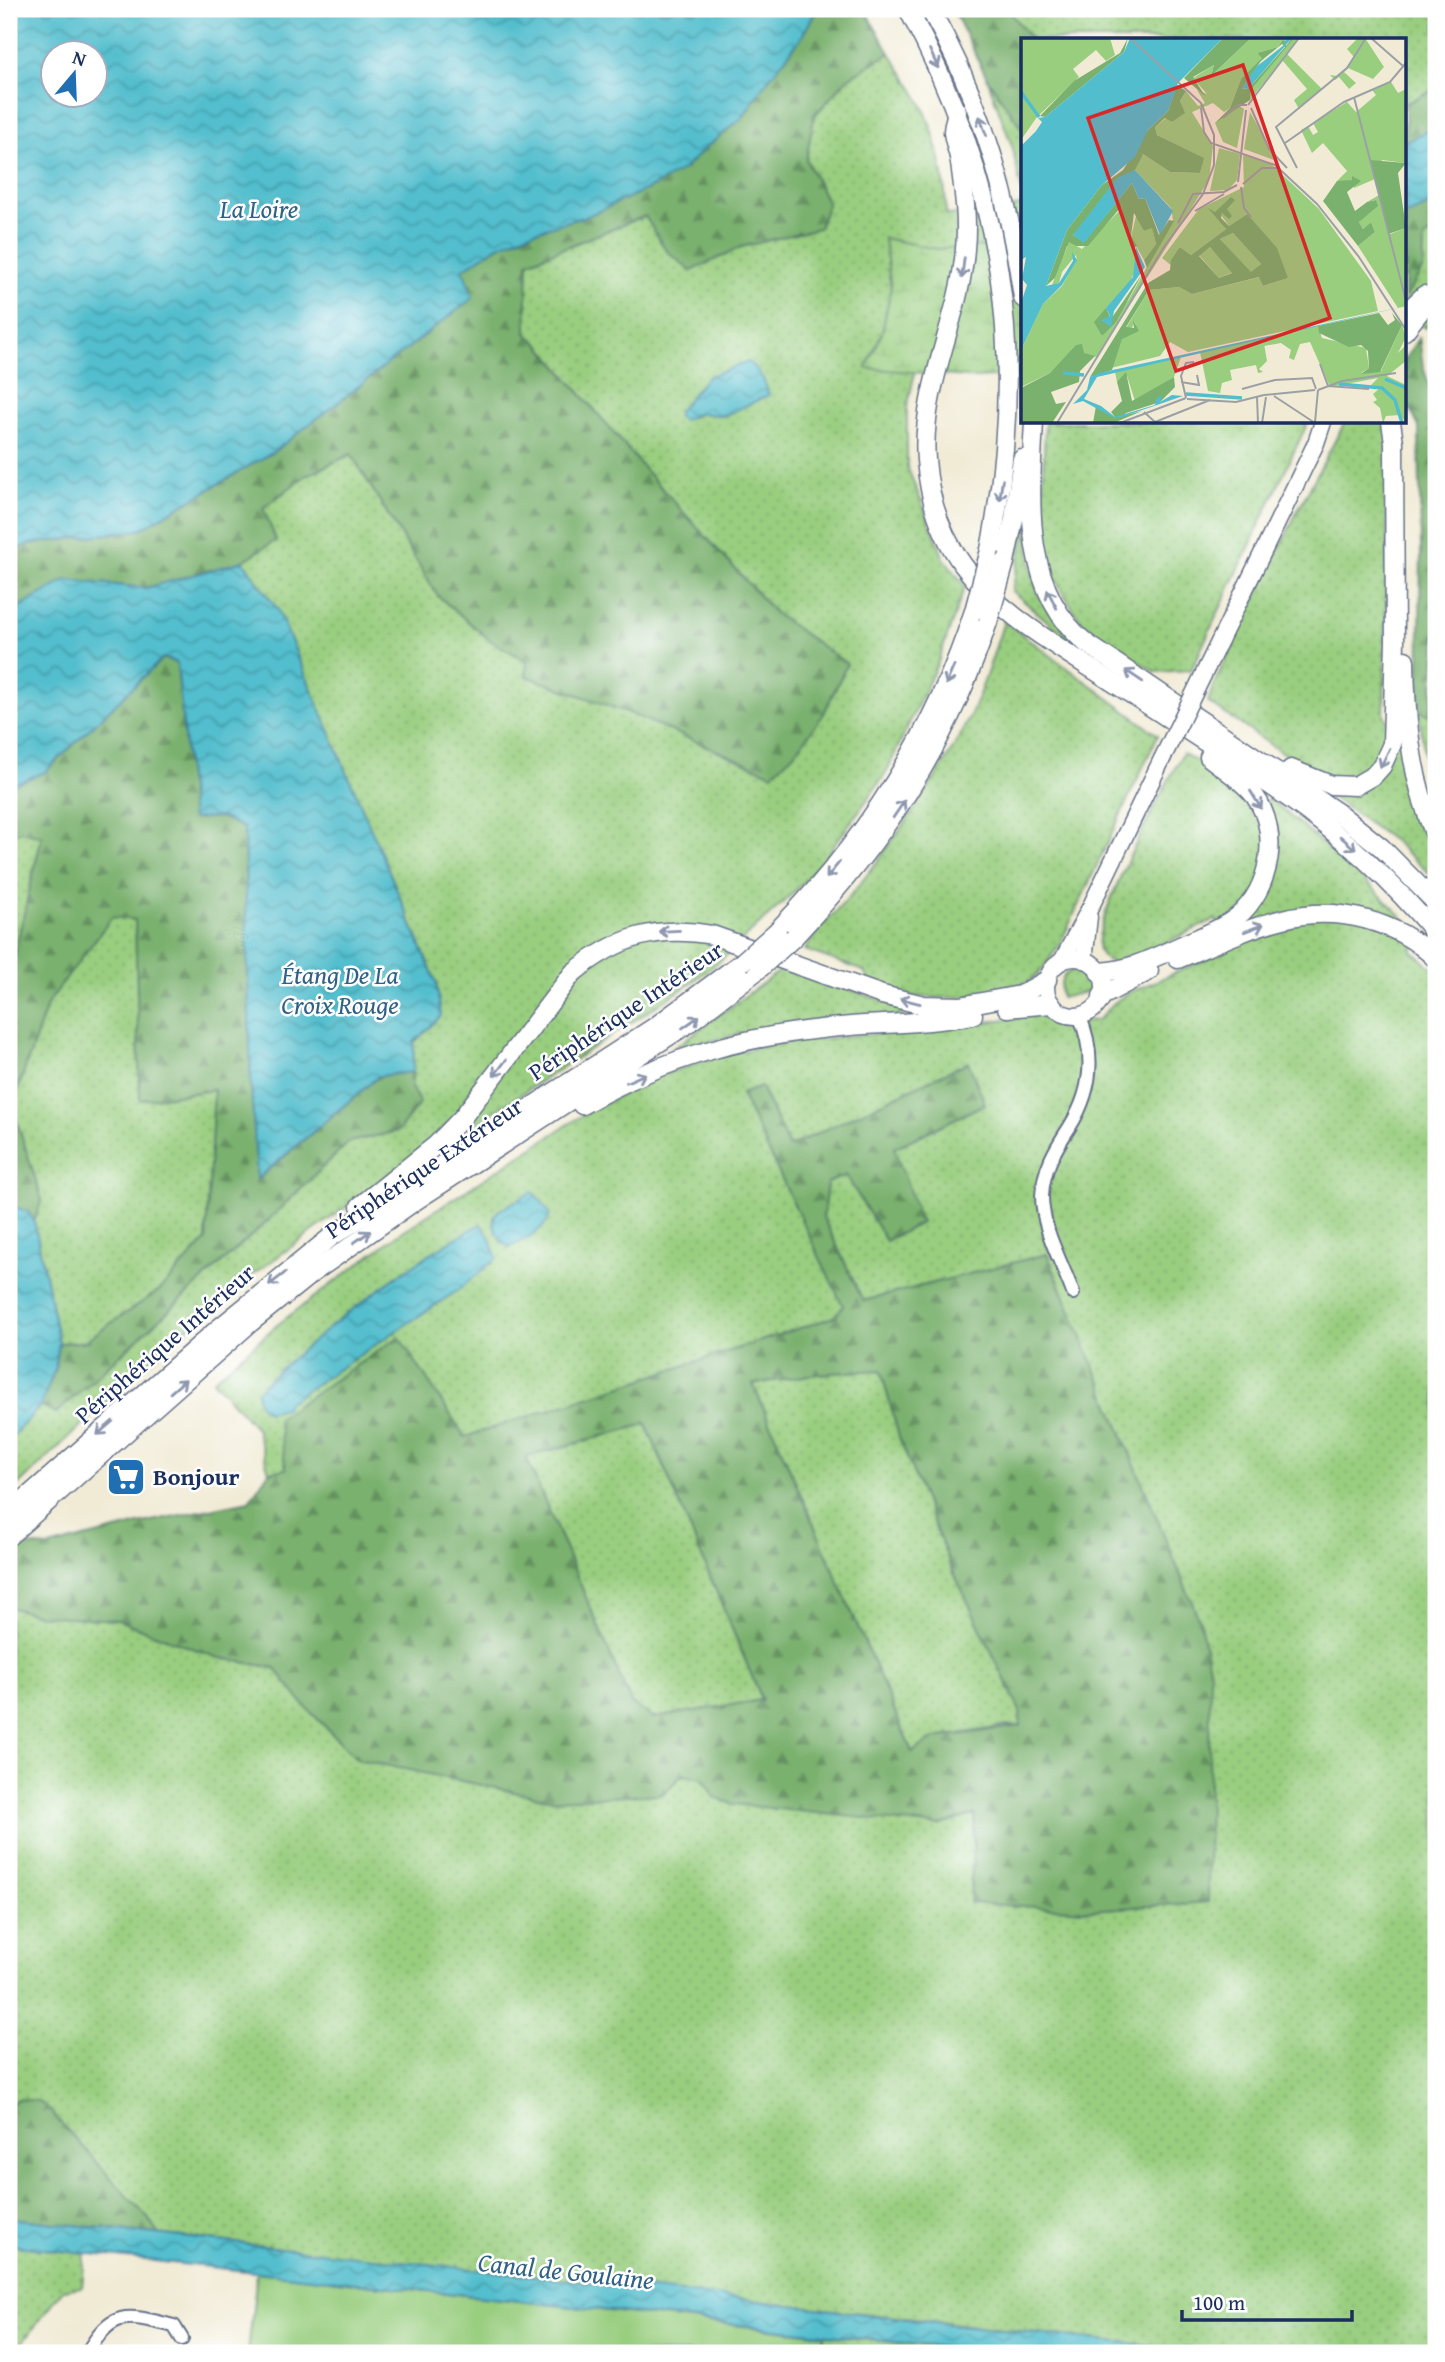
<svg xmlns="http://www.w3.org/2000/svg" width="1445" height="2362" viewBox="0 0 1445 2362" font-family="'Gentium Book Plus',serif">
<defs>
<pattern id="grass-dots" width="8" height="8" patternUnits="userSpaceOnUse" patternTransform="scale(1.75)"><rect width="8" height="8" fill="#99ce7f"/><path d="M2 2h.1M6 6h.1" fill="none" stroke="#83b170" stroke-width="1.8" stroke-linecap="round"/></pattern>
<pattern id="forest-firs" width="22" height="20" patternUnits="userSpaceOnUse" patternTransform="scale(1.75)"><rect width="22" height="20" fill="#7ab16e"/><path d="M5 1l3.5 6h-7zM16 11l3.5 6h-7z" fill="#63905e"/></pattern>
<pattern id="wetland-marsh" width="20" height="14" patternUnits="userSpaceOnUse" patternTransform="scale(1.75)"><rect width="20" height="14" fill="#99ce7f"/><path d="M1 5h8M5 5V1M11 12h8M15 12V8" fill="none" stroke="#83b170"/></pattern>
<pattern id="water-waves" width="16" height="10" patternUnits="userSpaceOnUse" patternTransform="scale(1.75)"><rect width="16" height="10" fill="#52becd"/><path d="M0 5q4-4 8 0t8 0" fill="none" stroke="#439baa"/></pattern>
</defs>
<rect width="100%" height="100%" fill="#fff"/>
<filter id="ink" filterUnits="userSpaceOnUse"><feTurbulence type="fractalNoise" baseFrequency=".0143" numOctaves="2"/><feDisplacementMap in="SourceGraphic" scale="14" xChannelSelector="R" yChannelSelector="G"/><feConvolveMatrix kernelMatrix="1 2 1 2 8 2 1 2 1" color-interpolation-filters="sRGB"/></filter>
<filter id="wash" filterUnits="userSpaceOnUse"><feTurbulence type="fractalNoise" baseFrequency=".00686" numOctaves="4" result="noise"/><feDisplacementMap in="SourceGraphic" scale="28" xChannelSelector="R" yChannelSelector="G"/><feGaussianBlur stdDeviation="1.57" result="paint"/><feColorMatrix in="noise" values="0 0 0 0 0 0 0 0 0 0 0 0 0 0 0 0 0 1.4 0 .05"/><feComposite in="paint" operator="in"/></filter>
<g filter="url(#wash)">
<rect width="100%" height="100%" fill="#f1ebd5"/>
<g fill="url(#grass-dots)" stroke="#5a7e6e" stroke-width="2">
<polygon points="1007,9 1436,9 1436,88 1405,104 1405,40 1032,40"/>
<path d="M890,53C901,71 916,90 924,109C938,142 946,180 946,215L995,212L1023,205V244L936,249L884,239L891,288L882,333L866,368L915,372L907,408V466L944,558L965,586L938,662L885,775L827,855L796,890L721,960L684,988L472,1126L457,1115L412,1159L229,1292L139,1371L9,1494V1465L12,1462L9,1458V1440L41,1405L55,1414L263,1225L349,1142L398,1131L413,1072L414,1043L441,1016L436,982L278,610L243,561L276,540L263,508L305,476L351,454L438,596L491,641L528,661L526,676L629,713L797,750L823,715L847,664L776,614L646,471L539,344L525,333L528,262L645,216L666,250L691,271L741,247L819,228L828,203L806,160L814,116L848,78Z"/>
<polygon points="987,78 1023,130 1023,197 1012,146"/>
<polygon points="1436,230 1436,314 1426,328 1405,312 1405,298 1423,268 1424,238"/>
<polygon points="1045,422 1308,422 1191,670 1156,672 1118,650 1083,625 1055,579 1042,525"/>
<polygon points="1345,422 1384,422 1389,435 1384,715 1401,744 1412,793 1423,827 1436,852 1436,880 1395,842 1329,795 1330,777 1284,754 1208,702 1214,684 1298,510"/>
<polygon points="1027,519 1031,567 1039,596 1075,643 1074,644 1012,591"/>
<path d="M1004,621L1158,735L1060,944C1051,955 1045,969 1034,978C1008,997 937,1001 906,995C894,993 881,988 870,984L864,971L805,950C820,924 845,905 863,880C899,833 934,784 962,732C980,698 992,659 1004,621Z"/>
<polygon points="1419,710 1431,716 1431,763 1436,779 1436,802 1427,779"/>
<path d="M1183,753L1232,783L1250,801L1271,800C1322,843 1373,885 1419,934L1412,951L1436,971V2353H1246L1164,2347L158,2234L147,2217L17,2099L9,2106V1607L38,1615L118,1620L216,1657L275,1668L304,1705L357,1759L553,1800L682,1775L703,1778L714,1797L938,1826L975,1814L971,1903L1088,1910L1208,1902L1200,1622L1047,1254L863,1301L823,1217L827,1183L846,1175L886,1241L894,1148L985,1104L968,1062L789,1147L761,1087L741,1094L844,1306L834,1317L465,1437L398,1337L286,1469L269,1472L256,1428L213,1380L277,1325L400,1233L589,1111L661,1075L724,1054L797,1041L974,1024L1046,1013L1072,1023L1098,1020L1114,1003L1126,994L1230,949L1216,919L1119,965C1111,962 1102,960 1099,950C1091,921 1166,785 1183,753Z"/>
<polygon points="20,831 42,835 9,979 9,836"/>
<polygon points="112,917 135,919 140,1100 214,1090 206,1240 160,1290 83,1342 59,1343 34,1221 42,1200 12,1106 48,1003"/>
<path d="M785,967L906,1009L905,1015C820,1023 741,1025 660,1058Z"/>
<path d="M1080,969C1091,973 1093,979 1094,990L1061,998C1059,981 1061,971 1080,969Z"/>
<polygon points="881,1370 899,1437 953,1571 1020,1711 1021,1726 1006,1726 935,1738 912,1752 753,1384 816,1374"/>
<polygon points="646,1424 762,1700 653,1718 631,1703 526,1457"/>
<polygon points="9,2245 85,2254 82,2287 63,2290 14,2353 9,2353"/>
<polygon points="824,2335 994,2353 822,2353"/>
</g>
<g fill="url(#forest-firs)" stroke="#4a7066" stroke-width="2" fill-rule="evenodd">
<polygon points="817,9 864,9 890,53 848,78 814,116 806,160 828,203 819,228 741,247 691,271 666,250 645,216 528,262 526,333 539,344 646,471 776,614 847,664 823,715 797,750 772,774 629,713 526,676 527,661 491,641 438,596 351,454 305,476 263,508 276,540 243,561 146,588 66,580 9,613 9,553 29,544 139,530 275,451 472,298 462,269 499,246 684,169 704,149 742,118 764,85 801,38"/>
<polygon points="953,9 1007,9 1032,40 1023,40 1023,130 987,78"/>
<polygon points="1436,88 1436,126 1405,142 1405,104"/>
<polygon points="1436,197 1436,230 1424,238 1423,268 1405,298 1405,216 1426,207"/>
<polygon points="1419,337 1423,366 1436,407 1436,655 1431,716 1419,710 1421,546 1419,427 1405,399 1405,359"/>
<polygon points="163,658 177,663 192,819 221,817 244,828 251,1084 258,1179 379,1076 413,1072 411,1088 420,1103 398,1131 349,1142 263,1225 55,1414 41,1405 55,1369 59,1343 83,1342 160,1290 206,1240 214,1090 140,1100 135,920 112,917 48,1003 12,1106 42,1200 34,1221 27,1211 14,1207 9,1210 9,979 42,836 20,831 9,836 9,786 45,772"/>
<path d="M968,1062L985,1104L894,1148L921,1223L886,1241L846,1175L827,1183L823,1217L863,1301L1047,1254L1200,1622L1210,1673L1208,1902L1088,1910L970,1903L975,1814L938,1826L732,1804L714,1797L703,1778L682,1775L663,1794L553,1800L357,1759L304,1705L275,1668L216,1657L118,1620L38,1615L9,1607V1555L20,1545L49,1547L151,1521L249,1501L269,1472L286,1469L278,1418L399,1337L465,1437L834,1317L843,1306L741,1094L761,1087L789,1147ZM881,1370L899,1437L953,1571L1020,1711L1021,1726L935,1738L912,1752L753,1384L816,1374ZM646,1424L762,1700H761L653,1718L631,1703L526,1457Z"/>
<polygon points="17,2099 38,2101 48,2109 147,2217 158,2234 9,2218 9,2106"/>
</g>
<polygon fill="url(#wetland-marsh)" stroke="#5a7e6e" stroke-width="2" points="884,238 936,249 1023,244 1023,375 977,378 866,368 882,333 891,288"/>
<polygon fill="#99ce7f" stroke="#5a7e6e" stroke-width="2" points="257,2272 824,2335 822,2353 248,2353"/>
<g fill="url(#water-waves)" stroke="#367696" stroke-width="2" fill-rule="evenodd">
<path d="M9,9H817L801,38L764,85L742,118L704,149L684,169L652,187L590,215L529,233L499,246L463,269L473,298L275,451L139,530L29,544L9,553ZM94,52V94H52V52Z"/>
<polygon points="1436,126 1436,197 1426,207 1405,216 1405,142"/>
<path d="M748,362C760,371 765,381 769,395L724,416L701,413L683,420L678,417V411L707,377Z"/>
<polygon points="243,561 278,610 436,982 441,1016 414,1042 413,1072 379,1076 257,1179 251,1084 244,828 221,817 192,819 177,663 163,658 45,772 9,786 9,613 66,580 146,588"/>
<path d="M532,1192C540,1198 545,1205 550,1215C545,1230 523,1242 509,1247C499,1241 493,1229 494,1217L498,1211Z"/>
<polygon points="14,1207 27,1211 34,1221 59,1343 55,1369 41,1405 9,1440 9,1210"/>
<path d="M481,1224L489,1236L497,1258L460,1289L287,1403L285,1408L268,1412C260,1406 257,1402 257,1391C281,1366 307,1346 334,1324C381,1287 428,1252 481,1224Z"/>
<polygon points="9,2218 691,2293 940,2323 1164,2347 1246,2353 994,2353 9,2245"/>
</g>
</g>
<g filter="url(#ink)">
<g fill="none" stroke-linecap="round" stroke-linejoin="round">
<g stroke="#667188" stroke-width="16">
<g id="minor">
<path d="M1073,1293C1062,1262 1042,1230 1042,1196C1043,1170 1055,1149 1069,1128C1092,1092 1096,1054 1079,1015"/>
<path d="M87,2353C113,2308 128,2315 174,2326L182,2339"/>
</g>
</g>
<g stroke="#667188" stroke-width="19">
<g id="major">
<polyline points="1405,312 1424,294"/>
<polyline points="1405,332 1436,293"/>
<polyline points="1207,667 1316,443 1323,422"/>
<circle cx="1075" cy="987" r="29"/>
<polyline points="1084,960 1089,917"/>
<polyline points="1062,961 1091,906 1162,759"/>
</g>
</g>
<g stroke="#667188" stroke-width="21">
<g id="highway">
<path d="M908,9C1003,187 1028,352 990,550"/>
<path d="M930,9C981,99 1009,196 1023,298"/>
<path d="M957,111C956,117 953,126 953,132C954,142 959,153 960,163C964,192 968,220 965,249C960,320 920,388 926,460C929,498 940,534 963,565C997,611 1049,641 1097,672C1160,713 1224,753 1286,796C1342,835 1392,881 1436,934"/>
<path d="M1034,422C1030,497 1021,590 1086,643L1341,815L1382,848L1436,903"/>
<polyline points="1005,562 1014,519 1022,459"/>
<path d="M1405,660C1406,724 1411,778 1436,838"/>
<polyline points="1291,769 1331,785 1355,786 1374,775 1382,766 1392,744 1395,641 1394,442 1391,422"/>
<path d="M777,931C867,839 934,734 974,611"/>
<path d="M794,937C884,841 946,748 988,622"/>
<path d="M1178,959C1212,945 1247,928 1283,919C1336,905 1396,920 1436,959"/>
<path d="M1099,972C1129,971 1153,958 1180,946C1199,937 1221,930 1237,917C1271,888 1281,832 1254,795C1242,780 1224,769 1209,757"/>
<polyline points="1102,996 1149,971"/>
<polyline points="1007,1008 1051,1004"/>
<path d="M582,1105C669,1055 751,1034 851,1026C891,1023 933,1023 973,1015"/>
<path d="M360,1206L436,1145L462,1118L573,973C617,937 656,925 712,935L882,995L924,1005L960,1006L1020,995L1047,980"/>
<polyline points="9,1513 218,1329 331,1237 656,1026 741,963"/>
<polyline points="9,1536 250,1323 311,1274 415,1201 686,1025 759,969"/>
</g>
</g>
<use href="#minor" stroke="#fff" stroke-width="12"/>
<use href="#major" stroke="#fff" stroke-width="16"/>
<use href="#highway" stroke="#fff" stroke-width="18"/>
<g stroke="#667188" stroke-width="19" stroke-linecap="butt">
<polyline id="major-bridge" points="1162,759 1207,667"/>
</g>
<g stroke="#667188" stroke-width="21" stroke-linecap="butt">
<g id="highway-bridge">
<polyline points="974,611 990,550"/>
<polyline points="988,622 1005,562"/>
<polyline points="741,963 777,931"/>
<polyline points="759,969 794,937"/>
</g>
</g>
<use href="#major-bridge" stroke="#fff" stroke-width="16"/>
<use href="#highway-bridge" stroke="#fff" stroke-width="18"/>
</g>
<defs><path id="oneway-shaft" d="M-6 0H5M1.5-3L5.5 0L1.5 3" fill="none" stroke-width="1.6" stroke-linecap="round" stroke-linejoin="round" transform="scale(1.75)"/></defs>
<g stroke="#8d97ae">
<use href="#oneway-shaft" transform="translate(934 59) rotate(65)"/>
<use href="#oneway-shaft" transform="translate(983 126) rotate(-110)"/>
<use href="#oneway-shaft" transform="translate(963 268) rotate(97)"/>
<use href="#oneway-shaft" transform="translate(1001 490) rotate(98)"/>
<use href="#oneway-shaft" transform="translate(1052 599) rotate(-117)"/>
<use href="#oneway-shaft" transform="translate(950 675) rotate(113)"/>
<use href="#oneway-shaft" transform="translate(1134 676) rotate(-146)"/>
<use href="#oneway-shaft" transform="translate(1385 758) rotate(116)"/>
<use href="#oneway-shaft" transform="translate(1256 800) rotate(58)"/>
<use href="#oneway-shaft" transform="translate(899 809) rotate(-56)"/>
<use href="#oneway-shaft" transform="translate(1348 843) rotate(41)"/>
<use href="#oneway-shaft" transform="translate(833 870) rotate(129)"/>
<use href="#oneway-shaft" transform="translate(1254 928) rotate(-21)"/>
<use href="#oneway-shaft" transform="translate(669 931) rotate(177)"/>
<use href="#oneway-shaft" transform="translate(910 1001) rotate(-166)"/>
<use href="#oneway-shaft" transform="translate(691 1022) rotate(-35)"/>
<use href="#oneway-shaft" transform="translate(500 1068) rotate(127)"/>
<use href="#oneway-shaft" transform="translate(636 1078) rotate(-24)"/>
<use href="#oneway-shaft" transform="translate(362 1237) rotate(-35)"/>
<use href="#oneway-shaft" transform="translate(277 1279) rotate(142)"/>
<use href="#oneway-shaft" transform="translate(178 1386) rotate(-41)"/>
<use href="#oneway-shaft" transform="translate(105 1428) rotate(139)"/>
</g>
</g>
<defs>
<g id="supermarket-square" transform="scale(2.0125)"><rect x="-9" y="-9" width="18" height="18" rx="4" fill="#1f6fb2" stroke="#fff"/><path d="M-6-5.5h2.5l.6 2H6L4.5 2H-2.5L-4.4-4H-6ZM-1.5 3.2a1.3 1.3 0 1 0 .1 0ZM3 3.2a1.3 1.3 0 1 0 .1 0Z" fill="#fff"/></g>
</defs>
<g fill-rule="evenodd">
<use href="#supermarket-square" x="126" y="1477"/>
</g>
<g text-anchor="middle" stroke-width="5" stroke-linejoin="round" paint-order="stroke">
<g font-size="24" fill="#1b2f5e" stroke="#fff">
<text transform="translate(626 1011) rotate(-34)" y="8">Périphérique Intérieur</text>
<text transform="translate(424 1168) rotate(-34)" y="8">Périphérique Extérieur</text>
<text transform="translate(165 1344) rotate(-41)" y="8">Périphérique Intérieur</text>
</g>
<g font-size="24" font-weight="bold" fill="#1b2f5e" stroke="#fff" text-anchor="start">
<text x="153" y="1485">Bonjour</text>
</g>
<g font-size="26" font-style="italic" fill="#2e6185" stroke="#fff">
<text x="259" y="218">La Loire</text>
<text x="340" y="984">Étang De La<tspan x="340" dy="30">Croix Rouge</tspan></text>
<text transform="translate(566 2271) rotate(6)" y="9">Canal de Goulaine</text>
</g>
</g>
<g transform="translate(1021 38)">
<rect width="385" height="385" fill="#f1ebd5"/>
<path d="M0,0H89L94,17L85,23L75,12L52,31L58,39L16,79L0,102ZM230,0H263L257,9L236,15L242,20L220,41L209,70L203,74L192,65L171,74L192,108L188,142L76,319L52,313L29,335L0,349V312L22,266L41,248L61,211L103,168L116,227L109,245L76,283L81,298L108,261L152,182L150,170L114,132V125L122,116L149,134L179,135L182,120L136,97L134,89L145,80L151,84L163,75L159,63L165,53L177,68L184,65L176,52L186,56L172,40L193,27L190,38ZM279,0L266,16L301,51L278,71L273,62L286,51L261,22L229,62V53L246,32L271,2ZM337,0H344L363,29L352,41L327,30L323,34L335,45L328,51L318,39L314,42L309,37L316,38L329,26L333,19L326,11ZM370,44L377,55L385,51V125L361,122L354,141L333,150L331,142L319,145L316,143L326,133L302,105L291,115L280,92L287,88L292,97L297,94L292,85L326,64L335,74L355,57L351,52ZM216,66L223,71L216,110L202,104L194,85ZM229,74L256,123L223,111ZM198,110L219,116L216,142L207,152L189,153ZM222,117L249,125L298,171L350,243L357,273L167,314L149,304L139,318L90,330L101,300L115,293L114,284L109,293L105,290L128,252L158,249L171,256L239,239L242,248L267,240L226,176L208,188L200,177L206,170L194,174L205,191L170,217L159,209L151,228L141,220L178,171L223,149ZM358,157L369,196L385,190V268L377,270L337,208L354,194L350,184L342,191L338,184L355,162L346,164ZM116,174L123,193L131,189L135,206L123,222L110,199ZM212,195L240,226L230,235L199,201ZM189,209L212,234L198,240L178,217ZM381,287L385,299L377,315L385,307V323L366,338L385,347V385L379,377L365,378L362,385L359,370L352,364L356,362L352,356L359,350L350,347L357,340L309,349L289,304L279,306L273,322L268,320L270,312L260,305L243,308L242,300L297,288L301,300L345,310L348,330L340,335L360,333ZM160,319L153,339L114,363L106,338L96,344L94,334Z" fill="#99ce7f"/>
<path d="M107,0L103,14L24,79L19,78L53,43L99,15ZM202,0H230L190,38L193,27L172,39L184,58L163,40ZM263,0L265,8L271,0H273L229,53V62L194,85L209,70L220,41L241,20L236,15L257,9ZM261,6L264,9L228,50L221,51L240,23ZM156,47L165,53L159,63L164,75L151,84L144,80L134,89L136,97L183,120L179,135L149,134L122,116L114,132L52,197L63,204L111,145L118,161L124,160L138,197L148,182L153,183L126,230L123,222L135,206L131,190L123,193L113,175L110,198L116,208L112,211L100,169L67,208H46L36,238L25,248L46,192L81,147L102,132L127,92L147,73ZM349,122L385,125L377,135L385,190L367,196ZM331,138L340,143L326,154L334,173L346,164L355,162L357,168L338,184L342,191L350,184L354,194L337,208L302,163L316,143L331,142ZM210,159L214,162L206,171L211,178L208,181L201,175L200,180L208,188L226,176L256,210L267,240L242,248L238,239L171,256L158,249L128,252L105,289L113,290L112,282L118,293L101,301L91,332L69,339L127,245L149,232L150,222L159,209L170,217L205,191L187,170L194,174ZM212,195L240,226L230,234L199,201ZM189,209L211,235L198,240L178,218ZM121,236L95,284L81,298L73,284L85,270L90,281ZM358,275L367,287L374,282L371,275L381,287L359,334L340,336L348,330L347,313L340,307L328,309L298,295L297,288ZM61,306L63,315L74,318L59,333L58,344L30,354L35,366L45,364L31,385H0V350L29,335L55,307ZM105,334L111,363L153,339L154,349L139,364L105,375L102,378L121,373L95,384L72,385L75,368L94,379L90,374L101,363L96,344Z" fill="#7ab16e" fill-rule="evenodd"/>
<path d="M48,204L61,211L56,222L55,217L41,234L38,245L31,247Z" fill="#99ce7f"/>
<path d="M0,15L28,50L21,57L25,70L18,76L0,49ZM242,300L246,323L238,331L242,334L237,335L235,327L209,332L211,342L201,345L199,355L187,353L179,314Z" fill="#99ce7f"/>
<path d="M109,0H202L157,45L147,73L127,92L114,119L81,147L46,192L25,248L38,245L52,223L51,214L56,222L41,247L22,266L0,312V265L6,247L1,241L5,219L0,222V108L15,93L21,84L17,80L24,79L103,14ZM265,0H271L228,50L221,51L235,29L263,7ZM114,132L152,173L139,197L124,160L118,161L111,145L63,205L52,197L96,140ZM115,209L124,229L93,273L90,289L80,282L89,278L85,270L112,239ZM385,268L76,339L63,361L80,368L94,379L134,367L135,361L141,357L139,364L151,357L162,358L101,379L93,380L62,363L52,366L66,352L69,339L78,335Z" fill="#52becd"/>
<path fill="none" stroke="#52becd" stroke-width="3.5" d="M0,54L18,79M42,335L63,337M364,341L385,350M318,346L361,350L374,362L381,385M165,356L221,360"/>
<path fill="none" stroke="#9ba0a5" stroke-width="2" d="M350,0L382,28M333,59L385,263M227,67L278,0M180,70L183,94L190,105L254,127L296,166L338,219L385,292M230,70L248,111L266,130M202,80L217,67H226M264,105L323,64L369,44L385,25M276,130L255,89L326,30L345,0M217,144L225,72M222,146L241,130H257M220,149L223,170L230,179M174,173L203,156M157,185L172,156L203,154L216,147M299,326L307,348M160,344L178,347L176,337M307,348L348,351M221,351L254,342L291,340L295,351M297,352L321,343L375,335M243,357L294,352M253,358L294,385M236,359L237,385M165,360L160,338L165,325L173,324M166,361L215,364L243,357M123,374L134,384L189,362M294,384L297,352M36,385L143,209L182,156L193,127V97L180,65L109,0M99,385L165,360M241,385L245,359"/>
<path fill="#d62828" fill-opacity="0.15" stroke="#d62828" stroke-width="3.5" d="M222,27L309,280L155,333L67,80Z"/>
<rect width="385" height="385" fill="none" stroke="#1b2f5e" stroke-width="3.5"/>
</g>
<rect width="1445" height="2362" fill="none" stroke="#fff" stroke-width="35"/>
<g transform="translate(74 74) rotate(19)"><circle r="33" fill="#ffffff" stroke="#a4acbf" stroke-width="2"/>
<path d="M0-5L12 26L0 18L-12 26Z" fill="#1f6fb2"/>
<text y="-10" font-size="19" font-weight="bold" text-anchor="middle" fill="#1b2f5e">N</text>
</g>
<path d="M1182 2310v10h170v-10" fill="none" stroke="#1b2f5e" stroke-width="3.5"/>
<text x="1193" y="2310" font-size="21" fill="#1b2f5e" stroke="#ffffff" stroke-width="5" paint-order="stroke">100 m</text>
</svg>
